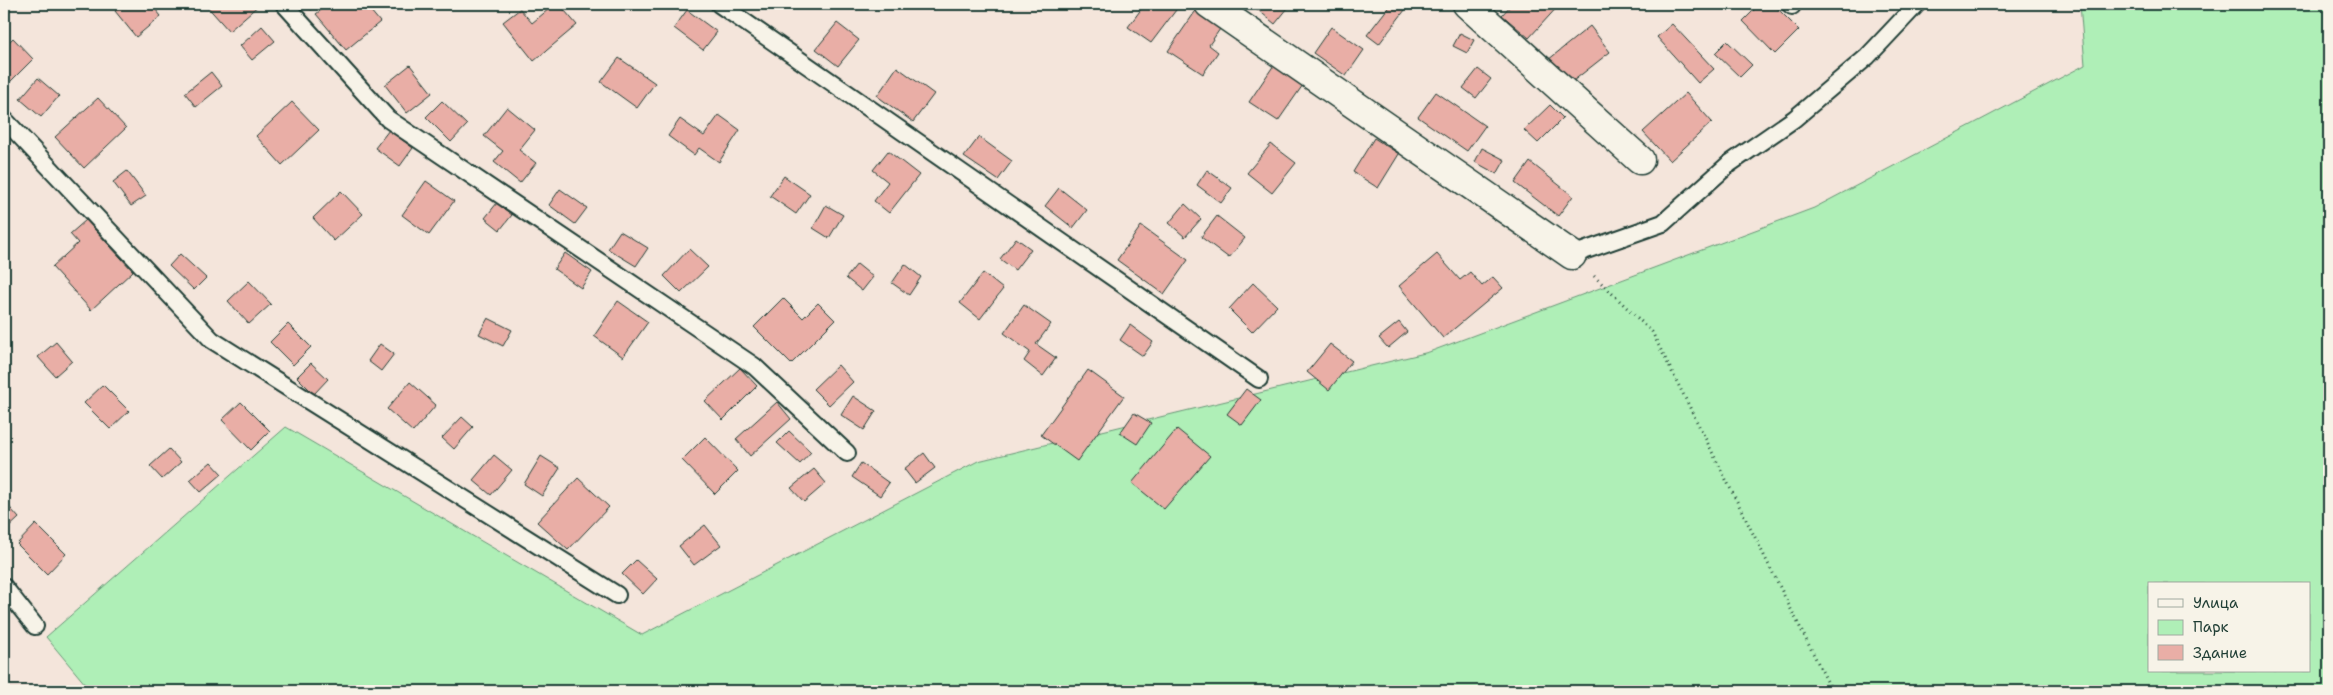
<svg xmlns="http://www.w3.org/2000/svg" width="2333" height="695" viewBox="0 0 2333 695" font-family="'Shantell Sans',sans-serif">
<rect width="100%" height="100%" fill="#f4e5db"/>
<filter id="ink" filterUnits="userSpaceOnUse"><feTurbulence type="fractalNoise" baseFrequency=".02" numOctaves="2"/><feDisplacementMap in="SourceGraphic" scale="10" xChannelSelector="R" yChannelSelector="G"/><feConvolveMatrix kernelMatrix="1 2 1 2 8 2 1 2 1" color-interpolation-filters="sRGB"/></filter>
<g filter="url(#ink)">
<path fill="#afefb7" stroke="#679676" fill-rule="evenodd" d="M2080,4H2329V691H91L46,637L286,427L642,635L978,461L1429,352L1814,208L2085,65ZM2149,584H2309V671H2149Z"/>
<g fill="#e9aea6" stroke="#1f3d34">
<polygon points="125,4 151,4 161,16 136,37 115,11"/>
<polygon points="205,4 260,4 229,31"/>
<polygon points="305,4 319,4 311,10"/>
<polygon points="329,4 365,4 380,22 346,50 316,14"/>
<polygon points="555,4 559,4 577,25 534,61 503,22 520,9 532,23"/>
<polygon points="1145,4 1167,4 1176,10 1151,43 1128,27"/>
<polygon points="1251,4 1283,4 1288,8 1275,24"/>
<polygon points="1391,4 1397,4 1405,10 1379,44 1367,35"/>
<polygon points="1512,4 1560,4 1529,38 1502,15"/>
<polygon points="1760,4 1773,4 1799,30 1775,54 1743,21"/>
<polygon points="1197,9 1222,26 1209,45 1218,52 1203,74 1168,51"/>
<polygon points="687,10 717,32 703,50 674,28"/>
<polygon points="837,23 859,40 838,66 816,49"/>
<polygon points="1672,24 1714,69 1698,83 1657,37"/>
<polygon points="262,26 275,41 252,60 240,46"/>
<polygon points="1590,26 1610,52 1568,85 1548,60"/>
<polygon points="1331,27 1364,50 1346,76 1313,53"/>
<polygon points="1460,33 1474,40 1467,53 1453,46"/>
<polygon points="13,38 33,59 4,88 4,47"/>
<polygon points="1727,41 1752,65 1740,77 1715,53"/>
<polygon points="619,58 655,83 637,108 601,82"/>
<polygon points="1276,62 1305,82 1278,121 1249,102"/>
<polygon points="410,65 432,93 407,113 385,85"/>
<polygon points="897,67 934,94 913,122 877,96"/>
<polygon points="1478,69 1491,79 1476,98 1463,88"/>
<polygon points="211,72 222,86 196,107 185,93"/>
<polygon points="38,78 59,96 41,117 20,99"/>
<polygon points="1436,92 1485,126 1467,151 1418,117"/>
<polygon points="1686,93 1712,122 1670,161 1643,132"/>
<polygon points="98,98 126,128 84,168 55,137"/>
<polygon points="442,101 467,125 451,142 426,117"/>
<polygon points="292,102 319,130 282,165 256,136"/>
<polygon points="1550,105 1563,118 1538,143 1524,130"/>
<polygon points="507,107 535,130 519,150 536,163 520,183 494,162 503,151 484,136"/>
<polygon points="719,115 740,130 719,162 699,148 694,155 668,136 680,119 704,136"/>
<polygon points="389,130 413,148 400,166 375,148"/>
<polygon points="979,137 1012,161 998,180 964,157"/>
<polygon points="1374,138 1399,154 1378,188 1353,172"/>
<polygon points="1271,144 1296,163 1272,193 1247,173"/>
<polygon points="1482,148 1505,160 1497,174 1475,162"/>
<polygon points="888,151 919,175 889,213 874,201 888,182 873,170"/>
<polygon points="1530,162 1573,196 1558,216 1515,183"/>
<polygon points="1207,170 1232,188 1221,203 1197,185"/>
<polygon points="127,171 146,196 131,206 113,182"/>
<polygon points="784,176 810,194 796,214 770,196"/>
<polygon points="426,181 454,201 429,235 402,215"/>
<polygon points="1059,188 1087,210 1073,228 1045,206"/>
<polygon points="560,189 587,208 575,224 549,205"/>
<polygon points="341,191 363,214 334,241 313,218"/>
<polygon points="497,203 512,215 500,230 485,218"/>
<polygon points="1185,204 1201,219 1185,237 1169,223"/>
<polygon points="826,205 843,215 829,238 813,228"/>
<polygon points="1217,216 1245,238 1229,258 1201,237"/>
<polygon points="86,220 133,271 91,310 52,267 78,243 70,234"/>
<polygon points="1141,226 1188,260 1164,294 1117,260"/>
<polygon points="620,231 648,248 636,266 608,249"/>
<polygon points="1016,238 1031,249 1015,270 1000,259"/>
<polygon points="689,249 708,267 681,293 664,276"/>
<polygon points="565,253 592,272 581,288 554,269"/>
<polygon points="180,254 206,278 194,290 169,266"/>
<polygon points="1437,254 1460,280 1470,272 1482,286 1493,277 1503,288 1443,338 1399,286"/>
<polygon points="857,264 873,277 862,291 846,278"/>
<polygon points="905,264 921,277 909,295 892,283"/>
<polygon points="983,273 1003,289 980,319 960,303"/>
<polygon points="249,281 271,304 249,324 228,301"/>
<polygon points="1253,283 1277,306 1252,332 1229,309"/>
<polygon points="783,298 803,318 818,303 835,320 791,364 754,327"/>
<polygon points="618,301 648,322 623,357 594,336"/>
<polygon points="1024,305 1051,324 1036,344 1056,358 1043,376 1024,361 1030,352 1004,333"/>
<polygon points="488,318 512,330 503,346 479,334"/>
<polygon points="1399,322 1407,332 1388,348 1379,338"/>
<polygon points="288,324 311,347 293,365 270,342"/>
<polygon points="1130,325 1153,342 1143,356 1120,340"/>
<polygon points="56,342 72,361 55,376 38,357"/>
<polygon points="380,344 394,354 381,371 368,361"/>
<polygon points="1330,344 1352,361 1329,390 1307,372"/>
<polygon points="311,363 328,379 314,394 297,377"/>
<polygon points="838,365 853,382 829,405 813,389"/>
<polygon points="740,368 757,386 723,420 705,401"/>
<polygon points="1088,370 1124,396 1077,461 1041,435"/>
<polygon points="410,382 436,405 413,432 387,409"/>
<polygon points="103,385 129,411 110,429 84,403"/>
<polygon points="1246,389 1261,400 1242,425 1227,414"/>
<polygon points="853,396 876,411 864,430 841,415"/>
<polygon points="241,402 270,431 251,450 222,420"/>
<polygon points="777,402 791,419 750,456 736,439"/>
<polygon points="1134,413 1151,423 1137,444 1120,433"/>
<polygon points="462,417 473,427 454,449 442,438"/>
<polygon points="1177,429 1210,456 1164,509 1132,483"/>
<polygon points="789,431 811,452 800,464 777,443"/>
<polygon points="705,437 738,471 715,494 682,460"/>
<polygon points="169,449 181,462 162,479 150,466"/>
<polygon points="924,453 935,468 915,483 904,469"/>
<polygon points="494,455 512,470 491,495 473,480"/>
<polygon points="541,456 560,468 542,496 524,484"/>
<polygon points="211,462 222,474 201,492 190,480"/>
<polygon points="861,463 889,483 880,496 852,477"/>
<polygon points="814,469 826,483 804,502 791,488"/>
<polygon points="578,478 609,507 568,550 537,522"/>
<polygon points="4,501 19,518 4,532"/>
<polygon points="36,524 66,554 47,574 17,544"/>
<polygon points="705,525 721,545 694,565 679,546"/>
<polygon points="636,560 657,579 643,594 622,574"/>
</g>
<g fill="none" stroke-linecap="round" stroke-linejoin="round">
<g stroke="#1f3d34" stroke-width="20">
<g id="lane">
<polyline points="284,4 388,119 754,366 847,453"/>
<polyline points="719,4 1259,379"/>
<polyline points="1790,4 1792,6"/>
<polyline points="4,119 212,340 617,595"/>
<polyline points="1572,255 1663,223 1729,164 1794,119 1867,57 1917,4"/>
<polyline points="4,587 35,626"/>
</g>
</g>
<g stroke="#1f3d34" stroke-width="31">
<g id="street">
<polyline points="1209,4 1572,255"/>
<polyline points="1467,4 1640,160"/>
</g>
</g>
<polyline stroke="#1f3d34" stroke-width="3" stroke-dasharray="1 4" stroke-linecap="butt" points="1594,276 1652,332 1832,691"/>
<use href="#lane" stroke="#f7f3e8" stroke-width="16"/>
<use href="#street" stroke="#f7f3e8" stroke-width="28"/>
</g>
</g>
<rect width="2333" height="695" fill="none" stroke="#f7f3e8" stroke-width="20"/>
<rect x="10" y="10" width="2313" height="675" fill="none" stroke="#1f3d34" stroke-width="2" filter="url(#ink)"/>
<rect x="2148" y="582" width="162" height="90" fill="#f7f3e8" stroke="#a1aaa0"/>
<rect x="2158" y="599" width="25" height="8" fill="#f7f3e8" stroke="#a1aaa0"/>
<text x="2193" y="608" font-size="15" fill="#1f3d34">Улица</text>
<rect x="2158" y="620" width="25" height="15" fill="#afefb7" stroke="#a1aaa0"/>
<text x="2193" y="632" font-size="15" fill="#1f3d34">Парк</text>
<rect x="2158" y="645" width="25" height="15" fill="#e9aea6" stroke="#a1aaa0"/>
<text x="2193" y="658" font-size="15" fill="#1f3d34">Здание</text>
</svg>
